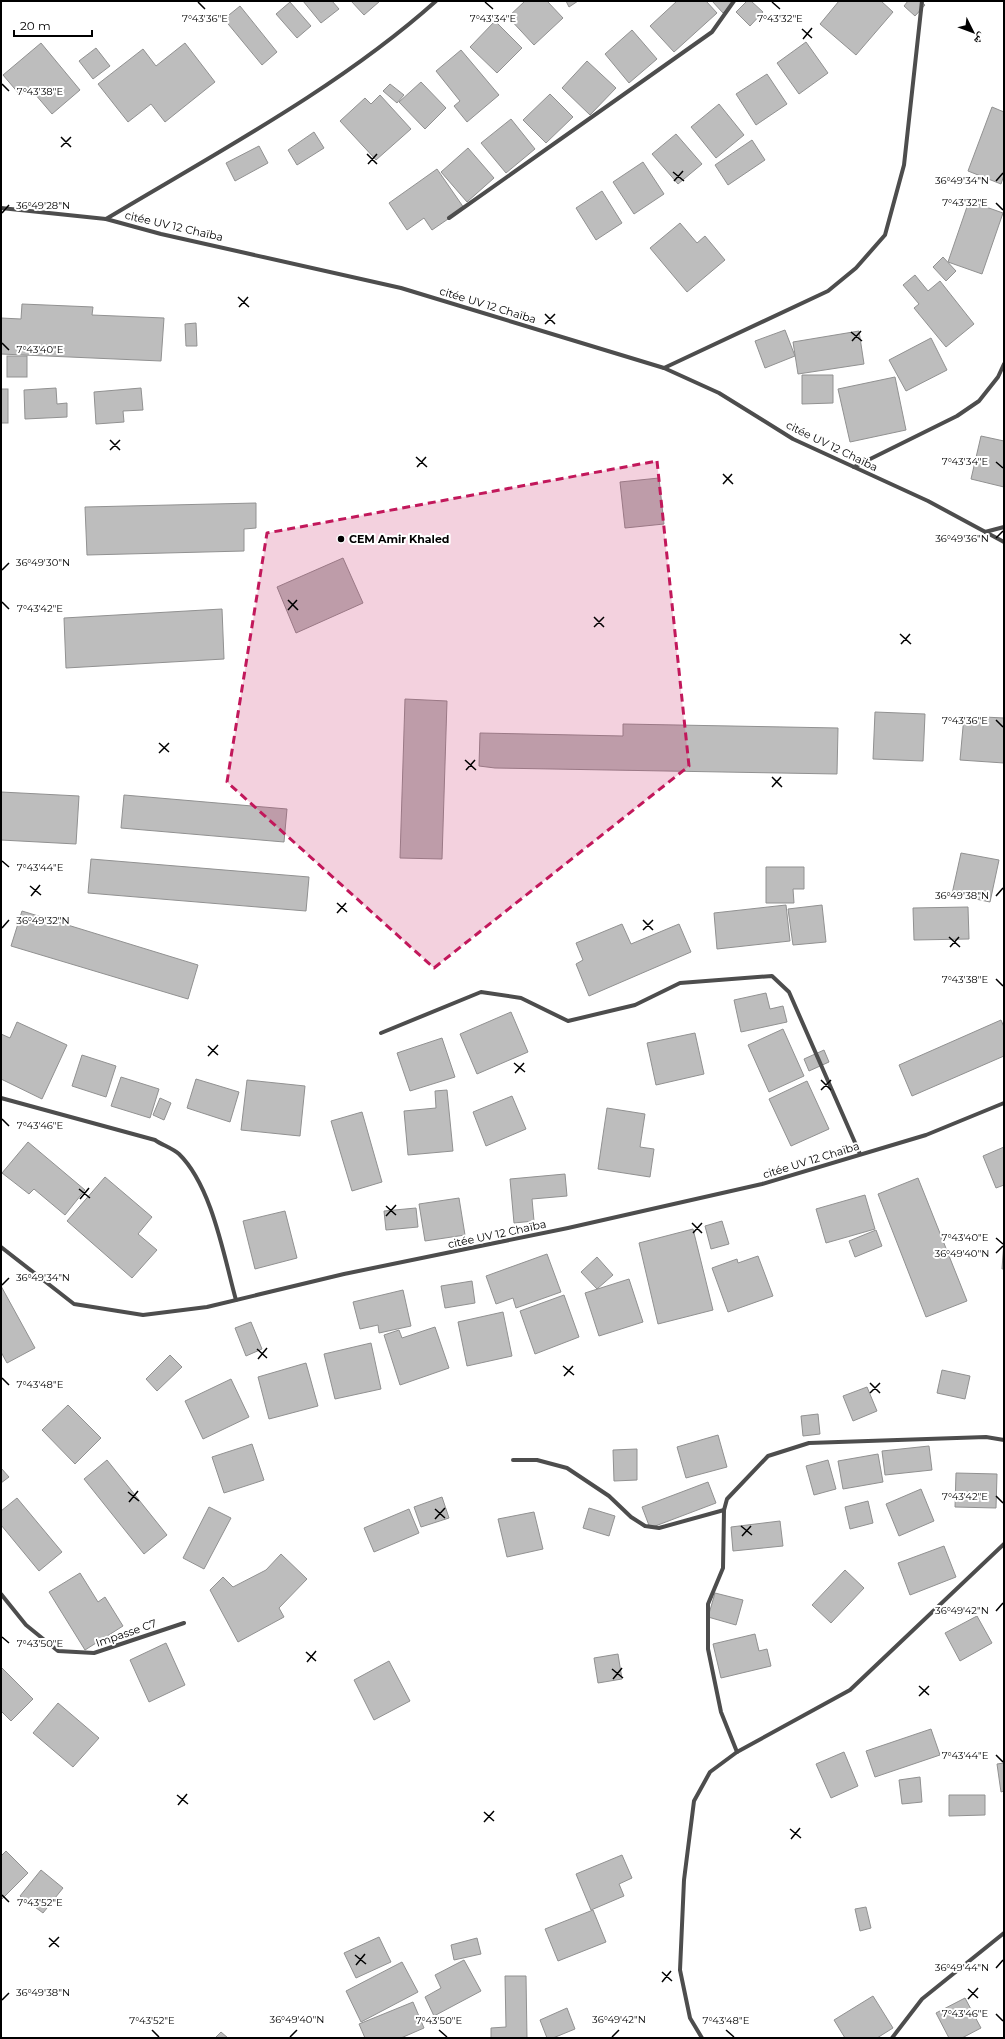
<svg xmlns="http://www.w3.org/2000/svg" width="1005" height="2039" viewBox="0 0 1005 2039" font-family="Montserrat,'Noto Naskh Arabic',sans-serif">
<rect width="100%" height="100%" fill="#fff"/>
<g fill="#bdbdbd" stroke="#919191">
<polygon points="303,1 332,1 339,9 321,23"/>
<polygon points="351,1 380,1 364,15"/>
<polygon points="525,1 547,1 563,18 534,45 508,17"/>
<polygon points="566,1 578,1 569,7"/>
<polygon points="677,1 706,1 717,13 674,52 650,26"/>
<polygon points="712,1 735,1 723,13"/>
<polygon points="747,1 751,1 763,12 750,26 736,12"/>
<polygon points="839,1 881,1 893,12 856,55 820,24"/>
<polygon points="908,1 920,1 925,5 915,16 904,6"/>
<polygon points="290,2 311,26 297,38 276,14"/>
<polygon points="240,6 277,52 262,65 224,19"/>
<polygon points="495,21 522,48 497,73 470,47"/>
<polygon points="632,30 657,59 629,83 605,54"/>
<polygon points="806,42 828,73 799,94 777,63"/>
<polygon points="41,43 80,90 52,114 29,87 20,95 3,75"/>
<polygon points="185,43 215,82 165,122 151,104 128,122 98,84 143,49 156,66"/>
<polygon points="96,48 110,66 93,79 79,61"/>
<polygon points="461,50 499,95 467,122 454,106 460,101 436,71"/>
<polygon points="587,61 616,88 590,115 562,88"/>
<polygon points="767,74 787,104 756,125 736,94"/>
<polygon points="421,82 446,108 425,129 399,102"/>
<polygon points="390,84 404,95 397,103 383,91"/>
<polygon points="550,94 573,117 546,143 523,120"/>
<polygon points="380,95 411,129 376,160 340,121 365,98 371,104"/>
<polygon points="719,104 744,135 716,158 691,127"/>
<polygon points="992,107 1004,112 1004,175 1001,184 968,171"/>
<polygon points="511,119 535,149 506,173 481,143"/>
<polygon points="314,132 324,148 297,165 288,150"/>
<polygon points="676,134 702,164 678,184 652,154"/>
<polygon points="752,140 765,160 728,185 715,165"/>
<polygon points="259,146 268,163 235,181 226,163"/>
<polygon points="468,148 494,178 467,202 441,172"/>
<polygon points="643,162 664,194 634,214 613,182"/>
<polygon points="437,169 464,208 432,230 424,218 407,230 389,203"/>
<polygon points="602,191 622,223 596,240 576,208"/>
<polygon points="969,201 1003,213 982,274 948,262"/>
<polygon points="680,223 697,243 705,236 725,260 687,292 650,248"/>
<polygon points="943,257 956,271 946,281 933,267"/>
<polygon points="915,275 928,291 940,281 974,324 946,347 914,308 919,304 903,285"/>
<polygon points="22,304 93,307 92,315 164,318 161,361 1,354 1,318 21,319"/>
<polygon points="196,323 197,346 186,346 185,324"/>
<polygon points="785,330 795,356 765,368 755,341"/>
<polygon points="859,331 864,364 798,374 793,342"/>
<polygon points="931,338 947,370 906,391 889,360"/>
<rect x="7" y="356" width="20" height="21"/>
<polygon points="802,375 833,375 833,403 802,404"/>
<polygon points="895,377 906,430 850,442 838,389"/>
<polygon points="56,388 57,404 67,403 67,417 25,419 24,390"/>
<polygon points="141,388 143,410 123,411 124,422 96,424 94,392"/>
<rect x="1" y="389" width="7" height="34"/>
<polygon points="981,436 1004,441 1004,487 971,479"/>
<polygon points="659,478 664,524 625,528 620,482"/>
<polygon points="256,503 256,528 244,529 244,551 87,555 85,507"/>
<polygon points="343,558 363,603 296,633 277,587"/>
<polygon points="222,609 224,659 66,668 64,618"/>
<polygon points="405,699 447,701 442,859 400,858"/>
<polygon points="875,712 925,714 923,761 873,759"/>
<polygon points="964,716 1004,718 1004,763 960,760"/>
<polygon points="623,724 838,728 837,774 495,768 479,766 480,733 623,736"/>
<polygon points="1,792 79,796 76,844 1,840"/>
<polygon points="124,795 287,809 284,842 121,828"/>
<polygon points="961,853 999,860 990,902 952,894"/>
<polygon points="91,859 309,877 306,911 88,893"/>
<polygon points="766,867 804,867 804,889 793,889 794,903 766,903"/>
<polygon points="786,905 790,941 717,949 714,913"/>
<polygon points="822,905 826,942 793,945 788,909"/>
<polygon points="968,907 969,939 914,940 913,908"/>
<polygon points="22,911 198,965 188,999 11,946"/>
<polygon points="622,924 631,944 679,924 691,952 589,996 576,964 583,960 576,943"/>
<polygon points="766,993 770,1009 783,1006 787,1022 741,1032 734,1000"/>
<polygon points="511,1012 528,1052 477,1074 460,1034"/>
<polygon points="1001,1020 1004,1027 1004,1056 912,1096 899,1065"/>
<polygon points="17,1022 67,1045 42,1099 1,1079 1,1034 10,1038"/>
<polygon points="783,1029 804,1076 769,1092 748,1045"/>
<polygon points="695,1033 704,1074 656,1085 647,1043"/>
<polygon points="442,1038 455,1077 410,1091 397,1053"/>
<polygon points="824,1050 829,1062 809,1071 804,1059"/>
<polygon points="82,1055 116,1066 106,1097 72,1086"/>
<polygon points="121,1077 159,1089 150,1118 111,1106"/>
<polygon points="196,1079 239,1092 230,1122 187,1108"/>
<polygon points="247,1080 305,1086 300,1136 241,1130"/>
<polygon points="807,1081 829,1129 791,1146 769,1099"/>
<polygon points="447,1090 453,1151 408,1155 404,1111 436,1108 435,1091"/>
<polygon points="512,1096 526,1129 486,1146 473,1112"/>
<polygon points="160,1098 171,1103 164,1120 153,1115"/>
<polygon points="607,1108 645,1114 640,1147 654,1149 650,1177 598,1169"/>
<polygon points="362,1112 382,1182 352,1191 331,1121"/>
<polygon points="28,1142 85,1190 65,1215 34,1189 29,1194 2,1173"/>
<polygon points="1004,1147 1004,1185 996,1188 983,1156"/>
<polygon points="565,1174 567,1196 532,1199 534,1221 514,1223 510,1179"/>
<polygon points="105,1177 152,1217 138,1234 157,1250 132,1278 67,1221"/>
<polygon points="918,1178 967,1301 926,1317 878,1194"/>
<polygon points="865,1195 875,1229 826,1243 816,1209"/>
<polygon points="459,1198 465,1235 425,1241 419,1204"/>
<polygon points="416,1208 418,1227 386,1230 384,1211"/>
<polygon points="285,1211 297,1258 255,1269 243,1221"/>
<polygon points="722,1221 729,1244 711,1249 705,1226"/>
<polygon points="693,1229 713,1310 658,1324 639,1243"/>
<polygon points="876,1230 882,1246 855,1257 849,1241"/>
<polygon points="1004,1241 1004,1269 1002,1269"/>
<polygon points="547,1254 561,1292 516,1308 513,1298 496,1304 486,1276"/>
<polygon points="758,1256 773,1296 728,1312 712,1268 737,1259 738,1263"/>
<polygon points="597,1257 613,1275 597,1289 581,1272"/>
<polygon points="629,1279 643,1322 599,1336 585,1293"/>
<polygon points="472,1281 475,1303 445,1308 441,1286"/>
<polygon points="1,1286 35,1348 7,1363 1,1352"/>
<polygon points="403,1290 411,1326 379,1333 378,1325 360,1329 353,1302"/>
<polygon points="564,1295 579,1337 535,1354 520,1311"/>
<polygon points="503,1312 512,1356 467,1366 458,1322"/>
<polygon points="251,1322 262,1349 246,1356 235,1328"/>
<polygon points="435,1327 449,1368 400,1385 384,1335 399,1330 402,1338"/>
<polygon points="371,1343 381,1389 335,1399 324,1354"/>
<polygon points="170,1355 182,1367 157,1391 146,1379"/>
<polygon points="306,1363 318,1406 269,1419 258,1377"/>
<polygon points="942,1370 970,1376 965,1399 937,1393"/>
<polygon points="231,1379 249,1417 203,1439 185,1401"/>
<polygon points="867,1387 877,1411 853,1421 843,1396"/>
<polygon points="68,1405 101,1438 75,1464 42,1430"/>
<polygon points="818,1414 820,1434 803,1436 801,1416"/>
<polygon points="718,1435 727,1467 686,1478 677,1447"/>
<polygon points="252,1444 264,1480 224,1493 212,1457"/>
<polygon points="929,1446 932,1470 885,1475 882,1451"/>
<polygon points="637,1449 637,1480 614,1481 613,1450"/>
<polygon points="878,1454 883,1482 843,1489 838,1461"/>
<polygon points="107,1460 167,1535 144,1554 84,1479"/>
<polygon points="828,1460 836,1489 814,1495 806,1466"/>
<polygon points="1,1468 9,1477 1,1483"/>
<polygon points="956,1473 997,1474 996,1508 955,1507"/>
<polygon points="708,1482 716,1503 650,1528 642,1507"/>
<polygon points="921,1489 934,1521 899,1536 886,1504"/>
<polygon points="442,1497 449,1518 421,1527 414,1507"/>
<polygon points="17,1498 62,1552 39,1571 1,1525 1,1511"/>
<polygon points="868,1501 873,1523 850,1529 845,1507"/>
<polygon points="209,1507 231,1518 204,1569 183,1558"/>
<polygon points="589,1508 615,1516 609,1536 583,1528"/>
<polygon points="409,1509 419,1533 374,1552 364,1528"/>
<polygon points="534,1512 543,1549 507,1557 498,1519"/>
<polygon points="780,1521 783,1546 733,1551 731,1527"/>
<polygon points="944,1546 956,1577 910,1595 898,1563"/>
<polygon points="281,1554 307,1579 279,1608 284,1617 238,1642 210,1590 223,1577 233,1587 266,1570"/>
<polygon points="845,1570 864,1588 831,1623 812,1605"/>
<polygon points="80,1573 98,1602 105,1597 123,1626 85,1650 49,1592"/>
<polygon points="715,1593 743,1600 736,1625 708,1617"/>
<polygon points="977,1616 992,1643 960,1661 945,1633"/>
<polygon points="755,1634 759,1651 767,1649 771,1666 721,1678 713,1644"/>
<polygon points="166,1643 185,1685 149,1702 130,1660"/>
<polygon points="618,1654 622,1679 598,1683 594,1658"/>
<polygon points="389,1661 410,1701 374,1720 354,1680"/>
<polygon points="1,1667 33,1699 11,1721 1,1711"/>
<polygon points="58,1703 99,1738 73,1767 33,1733"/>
<polygon points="931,1729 940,1755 875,1777 866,1751"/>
<polygon points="844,1752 858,1786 831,1798 816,1764"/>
<polygon points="1004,1763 1004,1791 1001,1792 997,1764"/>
<polygon points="920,1777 922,1802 902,1804 899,1780"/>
<polygon points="949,1795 985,1795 985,1815 949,1816"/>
<polygon points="6,1851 28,1873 1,1900 1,1856"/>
<polygon points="622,1855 632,1878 619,1884 624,1896 591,1910 576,1874"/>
<polygon points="41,1870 63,1888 43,1913 20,1896"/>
<polygon points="866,1907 871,1928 860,1931 855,1909"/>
<polygon points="593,1910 606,1942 558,1961 545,1929"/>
<polygon points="379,1937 391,1962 356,1978 344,1953"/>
<polygon points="477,1938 481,1954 454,1960 451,1945"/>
<polygon points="464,1960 481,1991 434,2016 425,1997 441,1988 435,1975"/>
<polygon points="402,1962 418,1992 361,2022 346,1991"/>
<polygon points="505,1976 526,1976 527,2038 491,2038 491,2028 506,2027"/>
<polygon points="873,1996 893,2028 877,2038 845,2038 834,2020"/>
<polygon points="965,1998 981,2028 962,2038 949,2038 936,2013"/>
<polygon points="413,2002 424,2028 401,2038 365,2038 359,2024"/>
<polygon points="567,2008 575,2029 553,2038 547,2038 540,2020"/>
<polygon points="221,2032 228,2038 215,2038"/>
</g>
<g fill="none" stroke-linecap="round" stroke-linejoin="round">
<g stroke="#4d4d4d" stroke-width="4">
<polyline points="1,208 106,219 161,234 401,288 664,368 719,393 793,439 928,501 1004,542"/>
<polyline points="449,218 712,32 734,1"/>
<path d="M106,219C216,153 340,87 436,1"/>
<polyline points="664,368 828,291 856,268 885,235 904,165 922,1"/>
<polyline points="854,467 957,416 979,401 998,377 1004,364"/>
<polyline points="985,532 1004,527"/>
<polyline points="381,1033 481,992 521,998 568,1021 635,1005 680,983 772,976 789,992 860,1154"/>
<path d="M1,1098L155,1140C162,1145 172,1148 179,1154C212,1186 224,1257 236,1300"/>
<polyline points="1,1247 74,1304 143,1315 207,1307 344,1274 568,1228 762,1184 926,1135 1004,1103"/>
<polyline points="513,1460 537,1460 567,1468 609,1496 631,1517 645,1526 659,1528 724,1510"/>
<polyline points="1,1594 26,1625 58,1651 94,1653 184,1623"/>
<polyline points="737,1752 721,1712 708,1649 708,1604 723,1568 724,1510 727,1499 768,1456 809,1443 986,1437 1004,1440"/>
<polyline points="702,2038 690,2018 680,1970 684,1880 694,1801 710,1772 737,1752 850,1690 1004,1544"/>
<polyline points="892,2038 922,1999 1004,1933"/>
</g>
</g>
<path fill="#c2185b" fill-opacity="0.2" stroke="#c2185b" stroke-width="3" stroke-dasharray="8 5" stroke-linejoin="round" d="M657,461L689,766L434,968L227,782L267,533Z"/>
<path fill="none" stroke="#000" stroke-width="1.5" d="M198,2L205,9M485,2L493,9M772,2L780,9M802,29L812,38M803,39L812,28M2,84L9,91M61,137L71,147M61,147L71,137M367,154L377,164M368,164L377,154M673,172L684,181M674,181L683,171M996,181L1003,173M996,203L1003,210M2,213L9,205M238,297L249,307M239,307L248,297M545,314L555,324M545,324L555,314M851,332L862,341M852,341L861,331M2,343L9,350M110,440L120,450M110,450L120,440M416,457L427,467M996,462L1003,468M417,467L426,457M723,474L733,484M723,484L732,474M996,538L1003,531M2,570L9,563M288,600L298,610M2,602L9,609M288,610L297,600M594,617L604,627M594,627L604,617M900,634L911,644M901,644L910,634M996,720L1003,727M159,743L169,752M159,753L169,743M465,760L476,770M466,770L475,760M772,777L782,787M772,787L781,777M2,861L9,867M30,886L41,895M31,896L40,885M996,896L1003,888M337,903L347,912M337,913L346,903M643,920L653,930M2,928L9,920M643,930L653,920M949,937L960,947M950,947L959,937M996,979L1003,986M208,1046L218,1055M208,1056L218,1045M514,1063L525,1072M515,1073L524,1063M821,1080L831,1090M821,1090L831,1080M2,1119L9,1126M79,1189L90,1198M80,1199L89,1188M386,1206L396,1215M386,1216L396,1205M692,1223L702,1233M693,1233L702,1223M996,1238L1003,1244M996,1253L1003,1246M2,1285L9,1278M257,1349L267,1358M258,1359L267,1348M563,1366L574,1375M564,1376L573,1366M2,1378L9,1385M870,1383L880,1393M870,1393L880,1383M128,1492L139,1501M996,1496L1003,1503M129,1502L138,1491M435,1509L445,1518M435,1519L445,1508M741,1526L752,1535M742,1536L751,1526M996,1611L1003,1603M2,1637L9,1643M306,1652L316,1661M307,1662L316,1651M612,1669L623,1678M613,1679L622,1668M919,1686L929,1695M919,1696L929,1686M996,1755L1003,1762M177,1795L188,1804M178,1805L187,1794M484,1812L494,1821M484,1822L494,1811M790,1829L801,1838M791,1839L800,1828M2,1895L9,1902M49,1938L59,1947M49,1947L59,1937M355,1955L366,1964M356,1965L365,1954M996,1968L1003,1960M662,1972L672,1981M662,1982L671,1971M968,1989L978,1998M968,1999L978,1988M2,2000L9,1993M996,2014L1003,2021M152,2030L159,2037M439,2030L447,2037M726,2030L734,2037M290,2037L297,2030M612,2037L619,2030"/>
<circle fill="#000" stroke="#fff" stroke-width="1.5" cx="341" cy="539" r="4"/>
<g text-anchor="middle" stroke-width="4" stroke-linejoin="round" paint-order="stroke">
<g font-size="11" fill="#000" stroke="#fff">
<text transform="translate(174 226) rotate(13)" y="4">citée UV 12 Chaïba</text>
<text transform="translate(488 305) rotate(17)" y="4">citée UV 12 Chaïba</text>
<text transform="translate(832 446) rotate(26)" y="4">citée UV 12 Chaïba</text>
<text transform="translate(811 1160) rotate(-17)" y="4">citée UV 12 Chaïba</text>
<text transform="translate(497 1234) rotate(-12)" y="4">citée UV 12 Chaïba</text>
<text transform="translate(126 1633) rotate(-19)" y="4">Impasse C7</text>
</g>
<g font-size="11" font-weight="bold" fill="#000" stroke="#fff" text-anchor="start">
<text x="349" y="543">CEM Amir Khaled</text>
</g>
</g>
<g font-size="10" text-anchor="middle" fill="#000" stroke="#fff" stroke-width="4" stroke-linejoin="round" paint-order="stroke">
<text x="205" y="22">7°43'36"E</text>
<text x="493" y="22">7°43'34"E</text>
<text x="780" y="22">7°43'32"E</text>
<text x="40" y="95">7°43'38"E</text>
<text x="962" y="184">36°49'34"N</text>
<text x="965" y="206">7°43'32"E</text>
<text x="43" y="209">36°49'28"N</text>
<text x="40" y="353">7°43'40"E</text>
<text x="965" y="465">7°43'34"E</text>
<text x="962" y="542">36°49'36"N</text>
<text x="43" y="566">36°49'30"N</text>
<text x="40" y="612">7°43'42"E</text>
<text x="965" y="724">7°43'36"E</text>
<text x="40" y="871">7°43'44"E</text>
<text x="962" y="899">36°49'38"N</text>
<text x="43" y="924">36°49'32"N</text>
<text x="965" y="983">7°43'38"E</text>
<text x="40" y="1129">7°43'46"E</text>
<text x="965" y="1241">7°43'40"E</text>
<text x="962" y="1257">36°49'40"N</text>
<text x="43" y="1281">36°49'34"N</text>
<text x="40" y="1388">7°43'48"E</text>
<text x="965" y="1500">7°43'42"E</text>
<text x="962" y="1614">36°49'42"N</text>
<text x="40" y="1647">7°43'50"E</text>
<text x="965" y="1759">7°43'44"E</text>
<text x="40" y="1906">7°43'52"E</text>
<text x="962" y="1971">36°49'44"N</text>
<text x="43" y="1996">36°49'38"N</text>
<text x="965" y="2017">7°43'46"E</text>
<text x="297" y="2023">36°49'40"N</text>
<text x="619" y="2023">36°49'42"N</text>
<text x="152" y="2024">7°43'52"E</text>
<text x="439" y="2024">7°43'50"E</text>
<text x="726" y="2024">7°43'48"E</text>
</g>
<rect width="1005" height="2039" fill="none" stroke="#000000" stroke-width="4"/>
<g transform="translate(973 32) rotate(132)" stroke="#ffffff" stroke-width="3" paint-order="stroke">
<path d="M0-3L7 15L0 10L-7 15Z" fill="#000000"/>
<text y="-6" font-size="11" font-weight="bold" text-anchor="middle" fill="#000000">ش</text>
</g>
<path d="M14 30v6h78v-6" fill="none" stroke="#000000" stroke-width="2"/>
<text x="20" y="30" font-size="12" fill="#000000" stroke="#ffffff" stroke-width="3" paint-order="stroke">20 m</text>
</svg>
